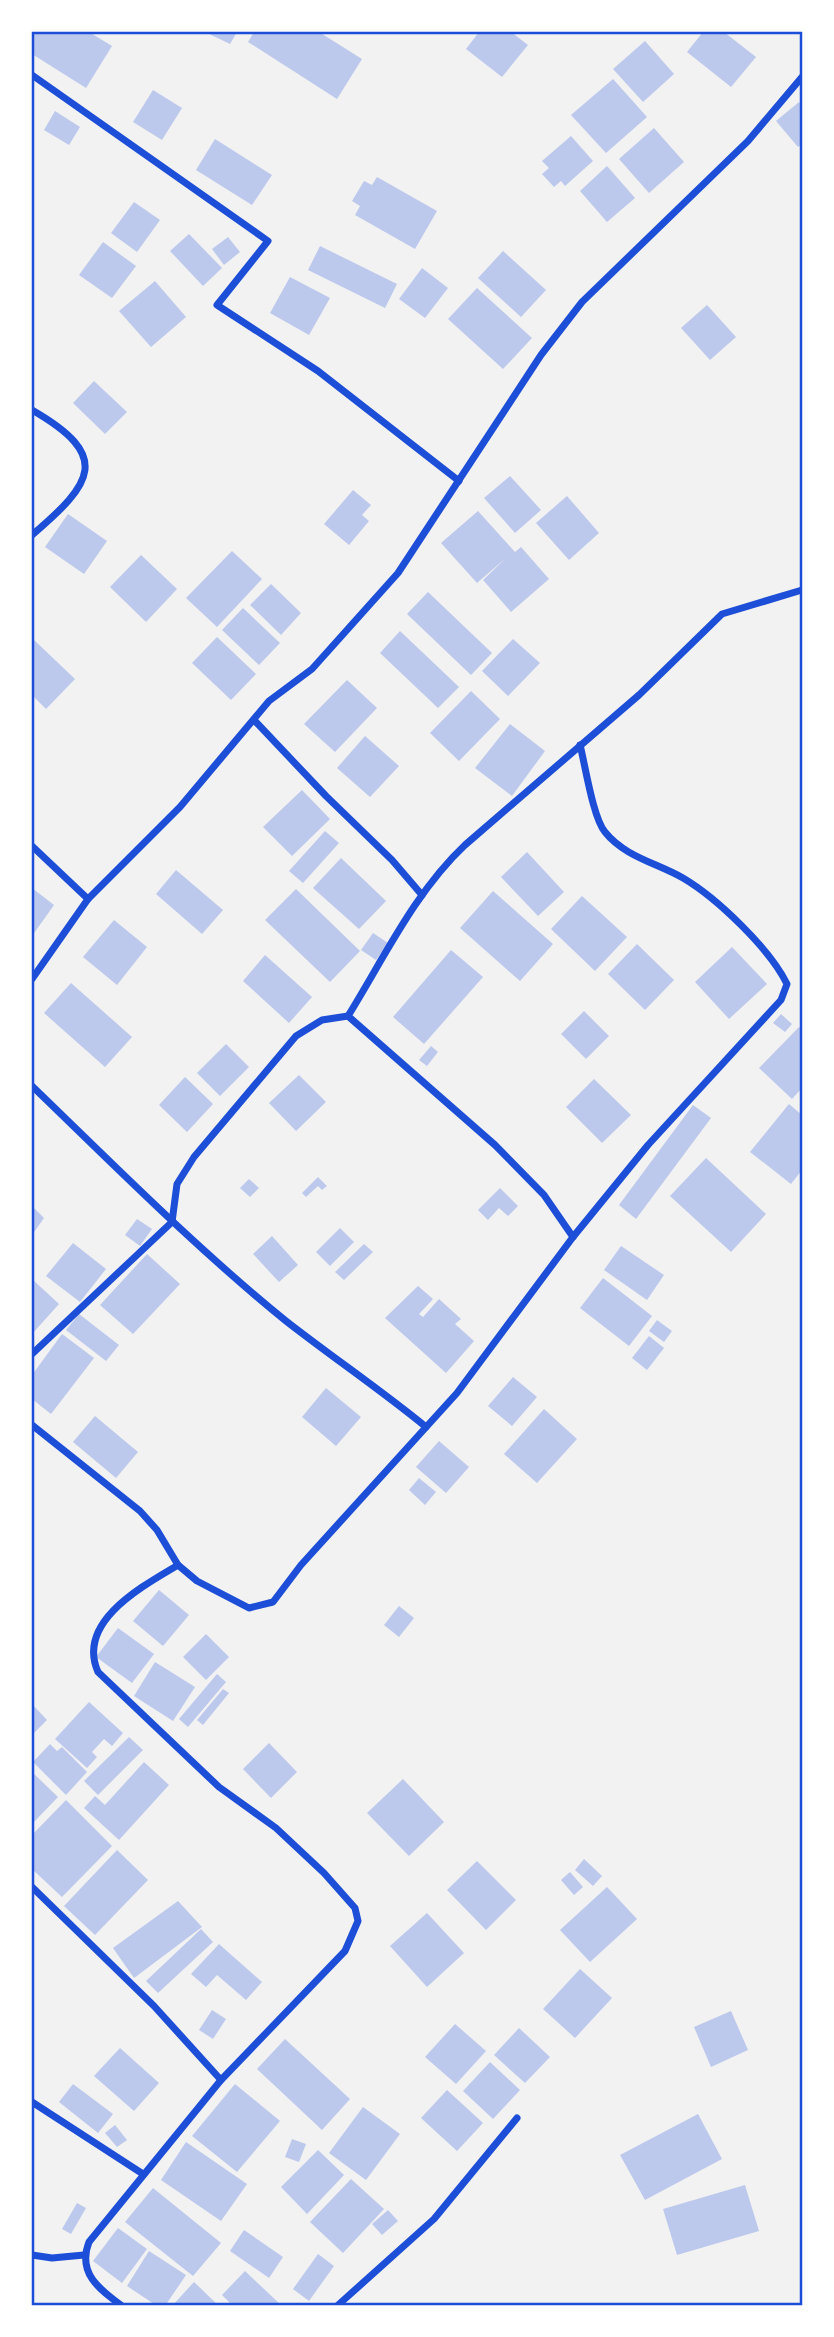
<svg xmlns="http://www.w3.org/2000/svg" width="834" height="2337" viewBox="0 0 834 2337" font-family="Overpass,sans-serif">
<rect width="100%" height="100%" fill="#f2f2f2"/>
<g fill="#bdc9ec">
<polygon points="32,32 89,32 112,46 86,88 32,54"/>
<polygon points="205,32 237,32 230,44"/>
<polygon points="254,32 319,32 362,59 337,99 248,42"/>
<polygon points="479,32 511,32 528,45 502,77 466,49"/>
<polygon points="703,32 724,32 756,57 731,87 687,52"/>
<polygon points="645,41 674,74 643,102 613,69"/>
<polygon points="613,79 647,117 606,153 571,115"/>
<polygon points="153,90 182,108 162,140 133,122"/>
<polygon points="799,102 802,107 802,144 798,147 776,121"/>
<polygon points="55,111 80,127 69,145 44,130"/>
<polygon points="654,128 684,162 649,193 619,159"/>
<polygon points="571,136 593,161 565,186 561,181 554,187 542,174 549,168 542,161"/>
<polygon points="215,139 272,175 252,205 196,170"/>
<polygon points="607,166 635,198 607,222 580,191"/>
<polygon points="377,177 437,211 415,249 355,215 360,206 352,201 364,181 372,185"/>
<polygon points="134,202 160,220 137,252 111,233"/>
<polygon points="189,234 222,268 203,286 170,251"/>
<polygon points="228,237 240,252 224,265 212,249"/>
<polygon points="103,242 136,266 112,298 79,275"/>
<polygon points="320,246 397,284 385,308 308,270"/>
<polygon points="503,251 546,290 521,317 478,278"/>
<polygon points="422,268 448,288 425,318 399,299"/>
<polygon points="290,277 330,298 309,335 270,313"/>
<polygon points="155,281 186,317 151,347 119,311"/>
<polygon points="477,288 532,338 503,369 448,319"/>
<polygon points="707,305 736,337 710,360 681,328"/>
<polygon points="94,381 127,412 105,434 73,403"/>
<polygon points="510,476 541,510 515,533 484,498"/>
<polygon points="353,490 371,505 362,515 369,521 349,545 324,524"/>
<polygon points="567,496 599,533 569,560 536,523"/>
<polygon points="478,511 515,552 521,547 549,579 511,612 483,580 506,558 477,583 441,543"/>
<polygon points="68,514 107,541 84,574 45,547"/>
<polygon points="232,551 262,579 217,627 186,598"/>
<polygon points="141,555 177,589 146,622 110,587"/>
<polygon points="271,584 301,613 281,635 250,605"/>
<polygon points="428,592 492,653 471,675 407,614"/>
<polygon points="243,608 280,643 259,665 222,630"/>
<polygon points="400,631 459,687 438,708 380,653"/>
<polygon points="217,637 256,674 231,700 192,663"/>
<polygon points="513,639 540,663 508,696 482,671"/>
<polygon points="34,640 75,679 46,709 32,695 32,642"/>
<polygon points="347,680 377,708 335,752 304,724"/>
<polygon points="471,691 500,719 459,761 430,733"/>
<polygon points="510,724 545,751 512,796 475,768"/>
<polygon points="365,736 399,766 370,797 337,768"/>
<polygon points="302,790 330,819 292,856 263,827"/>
<polygon points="325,831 339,843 303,883 289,871"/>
<polygon points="527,852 564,892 538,916 501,877"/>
<polygon points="341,858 386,901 359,929 313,888"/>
<polygon points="176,870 223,910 202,934 156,894"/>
<polygon points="32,888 54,905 32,936"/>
<polygon points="296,889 360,951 330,982 265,920"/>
<polygon points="493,891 553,944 520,981 460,928"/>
<polygon points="582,896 627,937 595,971 551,929"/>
<polygon points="114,920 147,947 117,985 83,957"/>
<polygon points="373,933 388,943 376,960 361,950"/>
<polygon points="637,944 674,980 645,1010 608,974"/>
<polygon points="732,947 767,984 729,1019 695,982"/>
<polygon points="451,950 483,977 424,1044 393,1017"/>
<polygon points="265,955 312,997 289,1023 243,981"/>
<polygon points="71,983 132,1037 105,1067 44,1013"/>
<polygon points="584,1011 609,1036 586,1059 561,1034"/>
<polygon points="781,1014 792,1024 785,1032 773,1023"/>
<polygon points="799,1027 802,1030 802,1088 792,1099 759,1068"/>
<polygon points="226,1044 249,1067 220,1096 197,1073"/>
<polygon points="431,1046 438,1052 427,1066 419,1060"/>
<polygon points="299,1075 326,1102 296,1131 269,1103"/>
<polygon points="185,1077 213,1104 187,1132 159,1105"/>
<polygon points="594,1079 631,1115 602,1143 566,1107"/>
<polygon points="789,1104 802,1115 802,1170 791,1184 750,1152"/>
<polygon points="693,1105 711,1118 636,1219 619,1205"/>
<polygon points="706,1158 766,1214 731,1252 670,1196"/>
<polygon points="318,1177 327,1186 322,1190 318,1186 306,1197 302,1193"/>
<polygon points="249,1179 259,1188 250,1197 240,1188"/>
<polygon points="500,1188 518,1206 508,1216 499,1208 488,1220 478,1210"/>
<polygon points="32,1206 44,1218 32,1235"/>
<polygon points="137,1219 152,1229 140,1246 125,1235"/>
<polygon points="340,1228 354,1242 330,1266 316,1252"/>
<polygon points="272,1236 298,1265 279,1282 253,1254"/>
<polygon points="73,1243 106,1269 80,1302 46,1276"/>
<polygon points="364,1244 373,1252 344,1280 335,1272"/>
<polygon points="621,1246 664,1275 647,1300 604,1270"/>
<polygon points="147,1254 180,1284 133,1334 100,1305"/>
<polygon points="603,1278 652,1316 629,1346 580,1308"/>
<polygon points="32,1279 59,1304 32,1334"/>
<polygon points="418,1286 433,1299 419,1314 423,1317 439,1299 461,1319 455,1324 474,1341 446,1373 385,1318"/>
<polygon points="79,1314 119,1345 106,1361 66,1330"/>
<polygon points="657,1320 672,1331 664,1342 649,1331"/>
<polygon points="62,1334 94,1358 51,1414 32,1399 32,1375"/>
<polygon points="649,1336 664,1348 647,1370 632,1358"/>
<polygon points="513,1377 537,1397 512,1426 488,1406"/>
<polygon points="326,1388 361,1417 336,1446 302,1417"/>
<polygon points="544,1409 577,1439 537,1483 504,1454"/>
<polygon points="95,1416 138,1452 116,1478 73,1442"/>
<polygon points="439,1441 469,1467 446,1493 416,1467"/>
<polygon points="419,1478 436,1492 425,1505 409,1490"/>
<polygon points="159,1590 189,1615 163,1646 133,1621"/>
<polygon points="399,1606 414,1618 399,1637 384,1625"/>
<polygon points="118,1628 154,1654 132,1683 96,1657"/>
<polygon points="206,1634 229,1657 206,1680 183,1657"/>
<polygon points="155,1662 195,1687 173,1721 134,1696"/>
<polygon points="217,1674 226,1682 188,1727 179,1719"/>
<polygon points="223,1689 229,1693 203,1725 197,1720"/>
<polygon points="89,1702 123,1733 112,1746 104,1739 92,1752 97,1757 87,1768 55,1739"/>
<polygon points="32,1704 47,1720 32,1735"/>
<polygon points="129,1737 143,1750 98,1795 84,1781"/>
<polygon points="269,1743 297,1772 271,1798 243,1769"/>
<polygon points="50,1744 57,1751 62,1747 87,1772 66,1795 33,1762"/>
<polygon points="144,1762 169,1785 119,1840 84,1808 95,1796 105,1805"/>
<polygon points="32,1772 58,1797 32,1824"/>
<polygon points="403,1779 444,1822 409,1856 367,1813"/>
<polygon points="66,1800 112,1846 62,1897 32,1869 32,1835"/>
<polygon points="117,1850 148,1880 95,1935 64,1906"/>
<polygon points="584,1859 602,1876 593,1886 575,1870"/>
<polygon points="477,1861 516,1900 486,1930 447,1890"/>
<polygon points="570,1872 583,1887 574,1895 561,1880"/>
<polygon points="607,1887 637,1919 590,1962 560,1930"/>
<polygon points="178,1901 202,1927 134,1978 113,1948"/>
<polygon points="427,1913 464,1953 427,1987 390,1946"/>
<polygon points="201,1929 213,1942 158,1993 146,1981"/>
<polygon points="219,1944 262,1982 246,2000 217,1975 206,1987 191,1974"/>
<polygon points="580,1969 612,1998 575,2038 543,2009"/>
<polygon points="212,2010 226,2019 213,2039 199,2030"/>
<polygon points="731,2011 748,2050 711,2067 694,2027"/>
<polygon points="455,2024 486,2051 456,2084 425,2057"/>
<polygon points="519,2028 550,2057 525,2083 494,2055"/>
<polygon points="285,2039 350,2099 322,2130 257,2069"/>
<polygon points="120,2048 159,2083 134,2111 94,2076"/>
<polygon points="490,2062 520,2090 493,2119 463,2091"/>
<polygon points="73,2084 113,2114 98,2133 59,2102"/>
<polygon points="235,2084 280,2121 237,2172 192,2136"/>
<polygon points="447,2090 483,2123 457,2151 421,2118"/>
<polygon points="363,2107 400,2134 366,2180 329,2153"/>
<polygon points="698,2114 722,2159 645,2200 620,2155"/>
<polygon points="115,2125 127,2140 117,2147 105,2133"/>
<polygon points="292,2139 306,2144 299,2162 285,2157"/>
<polygon points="186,2142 247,2184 221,2221 161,2180"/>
<polygon points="318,2150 344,2175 307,2214 281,2187"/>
<polygon points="351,2179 384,2209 343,2253 310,2222"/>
<polygon points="745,2185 759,2231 677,2255 663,2209"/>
<polygon points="153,2188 221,2243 193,2276 125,2222"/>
<polygon points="77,2203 86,2208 71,2234 62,2229"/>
<polygon points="388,2210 398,2221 382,2235 372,2224"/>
<polygon points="118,2228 147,2249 122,2283 93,2261"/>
<polygon points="244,2230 283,2257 269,2278 230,2251"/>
<polygon points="149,2251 186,2275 165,2306 157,2306 127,2286"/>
<polygon points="318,2254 334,2266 309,2301 293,2289"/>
<polygon points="245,2271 282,2306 233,2306 222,2295"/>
<polygon points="194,2282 219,2306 172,2306"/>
</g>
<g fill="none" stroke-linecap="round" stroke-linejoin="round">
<g stroke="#1d4ed8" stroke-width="7">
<polyline points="32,75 268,241 217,305 318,371 459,481"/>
<path d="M32,410C112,456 93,483 32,535"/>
<polyline points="254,720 326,796 392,860 422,895"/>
<polyline points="32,846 88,899"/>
<polyline points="32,979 88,899 180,807 269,701 312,669 398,573 541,355 582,302 748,141 802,77"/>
<path d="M32,1086C115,1166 196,1248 286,1321C332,1357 381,1390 426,1427"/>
<path d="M573,1237L544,1195L495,1145L348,1016C384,958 415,892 465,845L639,695L722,614L802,590"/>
<polyline points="32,1354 172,1222 177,1184 194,1157 296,1036 322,1020 348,1016"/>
<path d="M32,1425L140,1511L157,1530L178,1565L197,1581L249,1608L273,1602L301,1565L457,1393L573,1237L648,1145L781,1000L787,984C770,949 717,898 683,878C657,863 625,857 605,832C593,818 585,764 580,745"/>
<polyline points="32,1887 154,2006 221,2080"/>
<polyline points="32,2102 143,2174"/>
<polyline points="32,2255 52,2258 84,2255"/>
<path d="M122,2306C99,2289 77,2273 89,2242L221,2080L345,1951L358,1921L355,1908L324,1873L276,1828L219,1787L98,1672C76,1622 141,1587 178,1565"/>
<polyline points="337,2306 434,2219 517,2118"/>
</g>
</g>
<rect width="834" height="2337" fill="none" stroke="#ffffff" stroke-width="66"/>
<rect x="33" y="33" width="768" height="2271" fill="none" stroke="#1d4ed8" stroke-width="2.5"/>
</svg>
